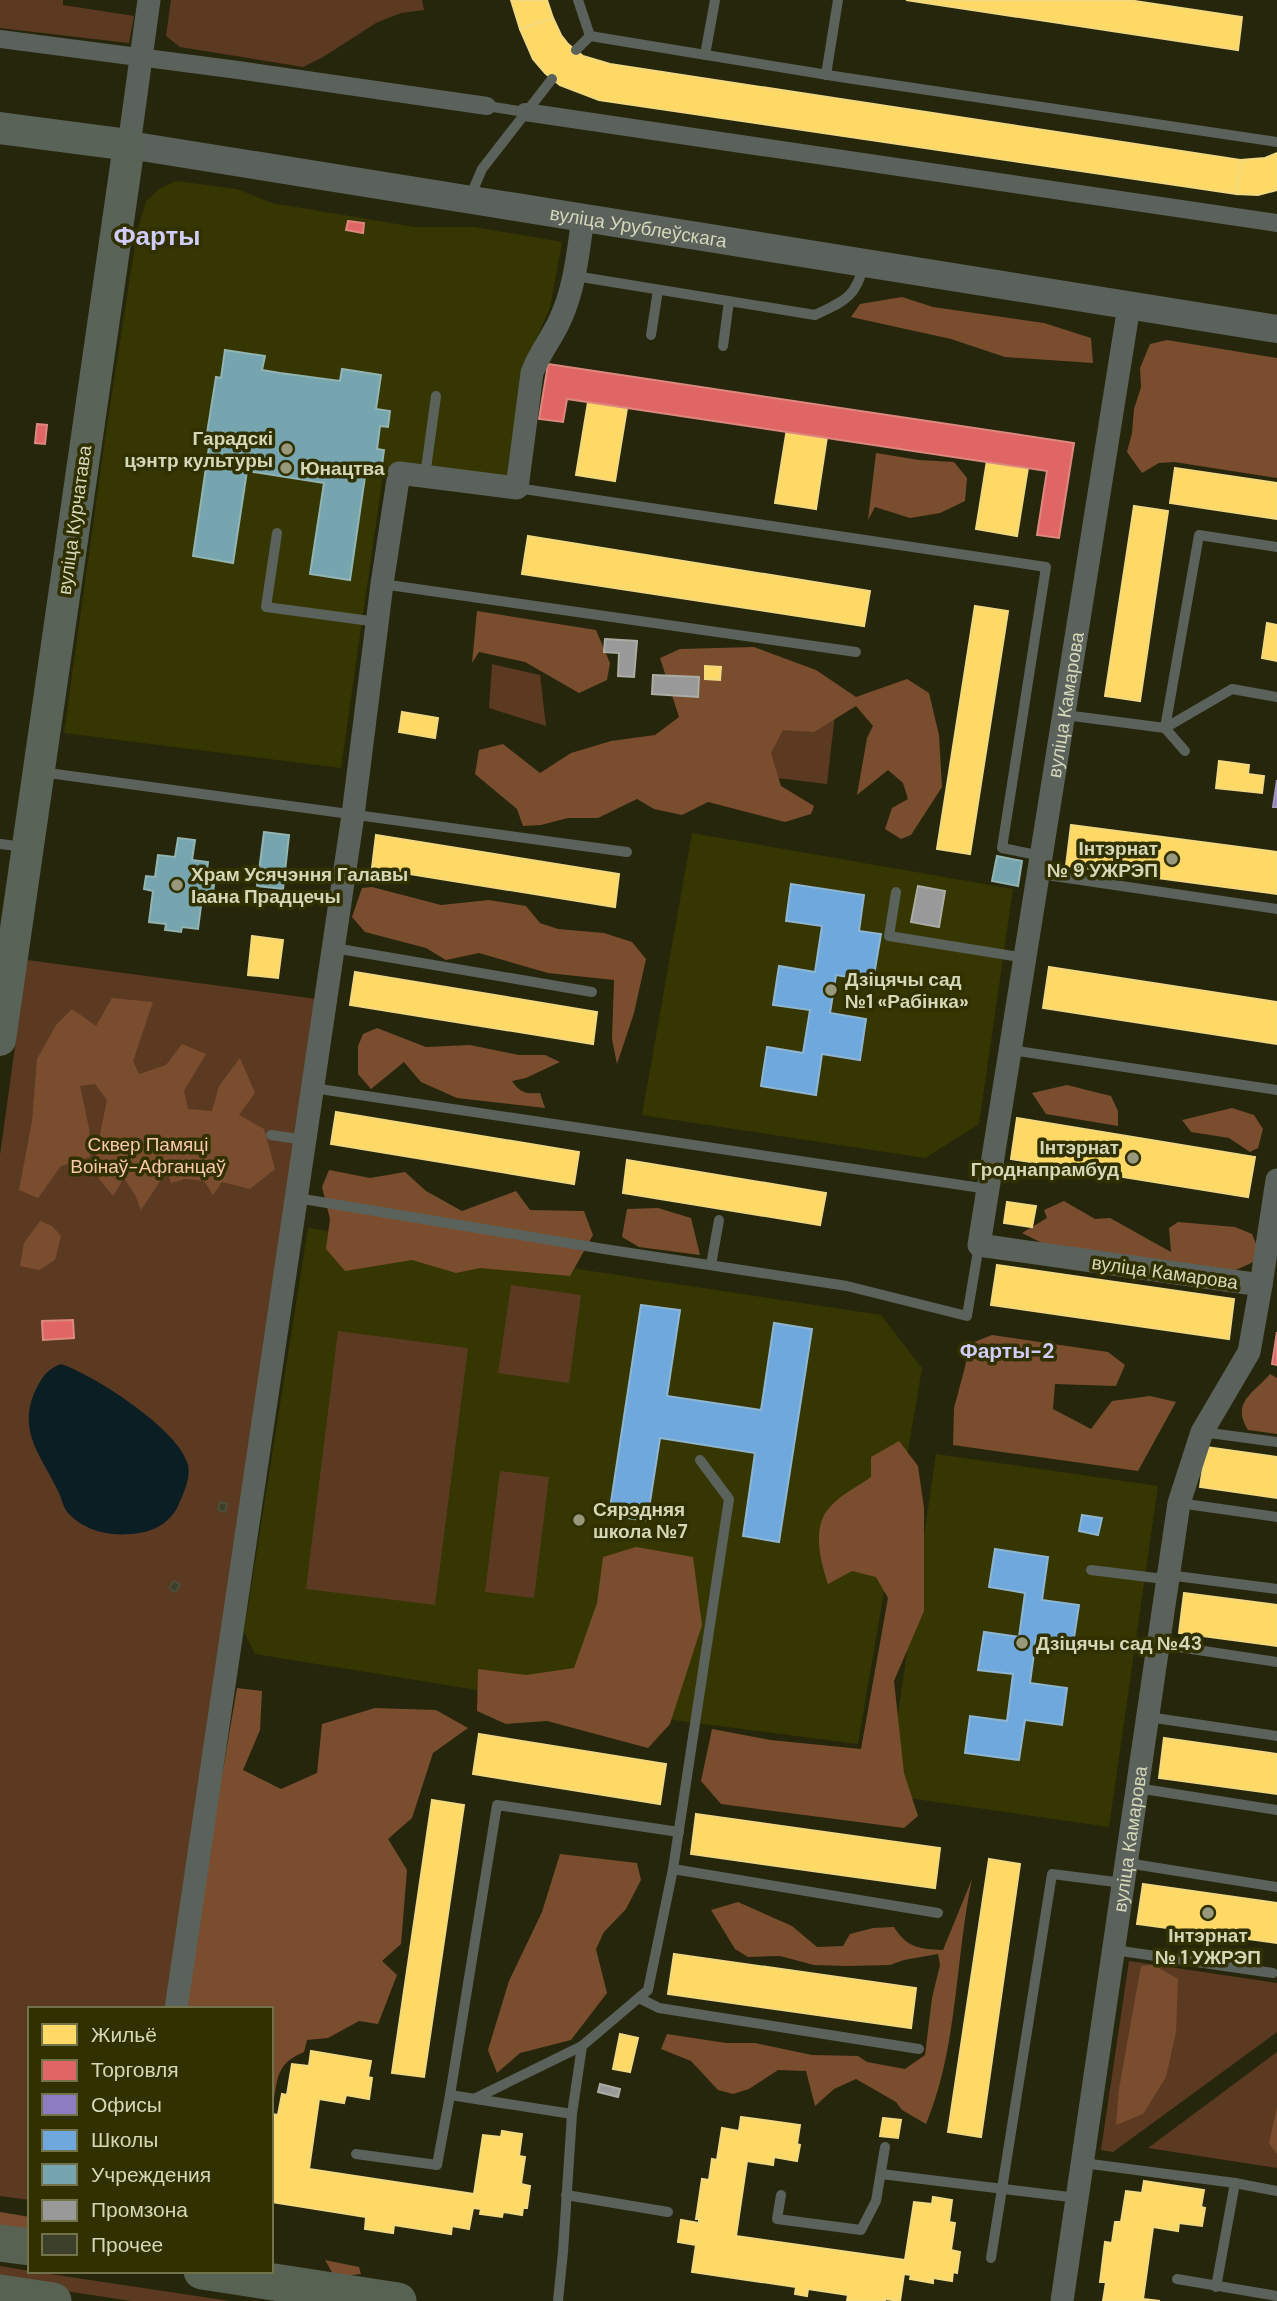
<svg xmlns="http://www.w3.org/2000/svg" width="1277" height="2301" viewBox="0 0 1277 2301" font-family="'DM Sans',sans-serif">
<rect width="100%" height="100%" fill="#26260c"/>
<g fill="#363602">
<polygon points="176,181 237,189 272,203 415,227 474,227 562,242 550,308 520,375 508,481 384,468 341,768 64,733 106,432 137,232 146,201 159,189"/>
<polygon points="692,833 1013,889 979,1124 925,1158 642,1115"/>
<polygon points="308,1228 881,1315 922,1368 858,1744 627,1714 255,1654 244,1632"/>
<polygon points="936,1454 1158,1486 1109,1827 908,1798 888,1782"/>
</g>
<g fill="#5c3a22">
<polygon points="0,0 63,0 63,5 134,16 129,43 0,28"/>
<polygon points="171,0 422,0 424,10 401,13 376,23 323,57 303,67 180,47 166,36"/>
<polygon points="492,664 540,675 546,726 489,708"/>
<polygon points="751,705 835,714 827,784 743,774"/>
<polygon points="27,960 317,999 167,2009 30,2009 30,2200 0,2196 0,1155"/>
<polygon points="511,1285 581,1295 569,1383 498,1373"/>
<polygon points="338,1331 468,1348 435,1605 306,1589"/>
<polygon points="500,1471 549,1477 534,1598 485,1592"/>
<polygon points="1129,1961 1277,1983 1277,2032 1113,2152 1101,2150"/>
<polygon points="1277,2052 1277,2168 1148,2148"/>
<polygon points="0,2266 30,2271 230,2301 131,2301 0,2281"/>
</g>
<g fill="#7a4d2f">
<polygon points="902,297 933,307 1044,323 1091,338 1093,363 1005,357 951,339 851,317 860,304"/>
<polygon points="1167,340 1277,358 1277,478 1174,462 1159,463 1142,473 1127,452 1132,433 1134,409 1141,387 1140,368 1150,344"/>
<polygon points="876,453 919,460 954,462 967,478 965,501 940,513 910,518 875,507 868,520"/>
<polygon points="477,611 596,630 610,663 607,680 579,693 525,662 479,652 472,663"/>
<polygon points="754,647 816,670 856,697 907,679 929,693 939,735 942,787 911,835 901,839 885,829 892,808 908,799 903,783 888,770 857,795 867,738 873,726 856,706 814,732 783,730 771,753 781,786 814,806 811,814 785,822 708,802 682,815 654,809 637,799 598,818 568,818 541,825 523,826 517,809 475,774 479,750 503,744 540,773 571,753 611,741 655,735 679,717 660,658 680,649"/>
<polygon points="372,887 441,905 489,900 526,906 540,923 558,929 604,933 632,942 646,959 634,1013 617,1064 612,1039 614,980 548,973 479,953 446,960 426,948 365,932 352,917 362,888"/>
<polygon points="112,998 153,1002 133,1061 139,1074 166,1065 182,1044 206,1054 184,1091 188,1109 212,1111 219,1086 240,1058 255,1093 239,1115 264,1129 275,1169 250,1189 222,1182 213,1195 204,1181 185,1179 171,1183 167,1171 141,1210 135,1195 124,1178 113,1196 99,1179 96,1154 107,1100 95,1084 80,1086 89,1128 90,1157 61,1166 38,1198 19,1190 32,1121 37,1059 56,1025 72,1009 96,1026"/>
<path d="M377,1028L426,1047L470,1045L519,1055H545L560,1062L526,1078L512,1081C520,1093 526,1094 540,1093L545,1108L457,1098L421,1082L404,1062L371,1089L358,1074V1046L363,1034Z"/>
<polygon points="1067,1085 1111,1096 1118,1111 1118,1126 1046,1114 1032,1093"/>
<polygon points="1232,1108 1254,1115 1263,1129 1258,1148 1250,1152 1229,1138 1191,1132 1182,1120"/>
<polygon points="329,1170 370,1178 405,1172 426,1191 462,1211 516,1191 530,1210 584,1211 593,1235 570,1276 480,1268 456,1273 412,1260 345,1271 326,1249 330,1219 322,1187"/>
<polygon points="1064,1201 1095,1219 1110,1218 1171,1252 1169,1228 1178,1222 1235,1227 1252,1234 1262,1258 1223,1276 1050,1247 1022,1233 1047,1218 1044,1210"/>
<polygon points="658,1208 691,1218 700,1255 639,1247 622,1237 627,1209"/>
<polygon points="40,1221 52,1226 61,1236 55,1260 39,1270 20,1266 24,1243"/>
<polygon points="992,1335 1108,1352 1125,1365 1116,1386 1055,1384 1053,1409 1091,1429 1112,1401 1150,1396 1176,1402 1138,1471 953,1445 954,1408 965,1367 969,1344"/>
<path d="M1270,1374L1277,1378V1434L1248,1430C1231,1402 1253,1394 1270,1374Z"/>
<path d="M899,1441L918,1466L924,1508V1611L894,1681L904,1773L918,1816L904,1828L721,1804L701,1781L712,1729L770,1740L861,1749L888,1598L876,1577L852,1571L828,1584C820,1560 811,1525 831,1506C841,1494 859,1486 871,1477V1457Z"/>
<polygon points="636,1547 693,1557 702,1625 670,1724 648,1748 547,1721 506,1724 477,1711 478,1669 526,1675 574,1668 597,1603 603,1557"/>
<path d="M237,1688L262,1691L260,1730L243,1770L281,1789L317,1773L322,1724L375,1708L436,1710L468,1728L433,1753L412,1818L388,1839L407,1870L401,1944L382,1961L397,1975L378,2024L359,2021L328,2038L307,2040L304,2052C279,2063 278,2073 274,2099H271V2009H182Z"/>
<polygon points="560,1854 637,1863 641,1880 626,1909 604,1932 596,1949 607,1993 571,2040 520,2053 497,2073 488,2050 509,1981 542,1912"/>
<path d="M972,1879C955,1960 958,2047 926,2124L902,2110L896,2102L856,2079L834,2089L815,2106L806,2071L778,2070L749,2089L733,2094L718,2090L691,2061L661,2049L667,2034L726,2043H755L812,2055L858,2056L867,2062L905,2069L925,2055L932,1998L940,1965L938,1954L904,1960L890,1965L847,1966L814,1965L780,1956L748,1957L735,1949L711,1910L738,1902L792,1926L817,1947L843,1946L850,1934L873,1928L894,1927C907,1948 920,1949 943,1950Z"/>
<polygon points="1154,1965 1178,1979 1176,2032 1166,2077 1143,2114 1116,2125 1119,2089 1141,1966"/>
<polygon points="1277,2107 1277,2154 1269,2143"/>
<polygon points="0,2212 30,2217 30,2233 0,2228"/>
<polygon points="325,2260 359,2267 361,2274 344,2276 333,2274"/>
</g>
<path fill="#0a1e24" d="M61,1364C94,1375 180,1430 188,1465C191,1479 183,1494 178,1506C169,1525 150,1533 130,1534C109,1536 87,1531 71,1516C63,1509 63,1502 59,1493C42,1456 16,1432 36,1389C43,1376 47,1369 61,1364Z"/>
<g fill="#ffd966" stroke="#f2d87f" stroke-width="2">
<polygon points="511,0 547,0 553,18 520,29"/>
<polygon points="906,0 1128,0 1242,17 1238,50"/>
<polygon points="553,18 561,35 568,44 583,56 610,64 1241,160 1237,194 599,100 560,85 545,73 533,59 520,29"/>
<polygon points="1277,153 1277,190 1258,195 1237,194 1241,160 1265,158"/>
<polygon points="591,384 630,390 615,481 576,475"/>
<polygon points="790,410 830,417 816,509 775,503"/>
<polygon points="990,442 1031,449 1017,536 976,529"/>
<polygon points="1175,468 1277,483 1277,519 1170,503"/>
<polygon points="1134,506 1168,511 1140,701 1105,696"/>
<polygon points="528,536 870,591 864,626 522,574"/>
<polygon points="975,606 1008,611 970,854 937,849"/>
<polygon points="1267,623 1277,625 1277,661 1262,658"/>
<polygon points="705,666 721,667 720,680 705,679"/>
<polygon points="402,712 438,718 435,738 399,732"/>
<polygon points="1219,761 1249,765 1248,774 1264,776 1262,793 1216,788"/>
<polygon points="1071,825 1277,852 1277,894 1066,866"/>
<polygon points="376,835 619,874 615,907 372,868"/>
<polygon points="252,936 283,940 278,978 248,975"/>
<polygon points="1049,967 1277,1002 1277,1044 1043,1008"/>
<polygon points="355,972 597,1012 593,1044 350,1005"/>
<polygon points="336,1112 579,1152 574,1184 331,1144"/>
<polygon points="1017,1118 1255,1157 1248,1197 1011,1159"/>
<polygon points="627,1160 826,1193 820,1225 623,1193"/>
<polygon points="1007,1202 1036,1206 1032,1227 1004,1223"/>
<polygon points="997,1265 1234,1299 1229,1339 991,1305"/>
<polygon points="1206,1447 1277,1457 1277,1498 1200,1487"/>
<polygon points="1184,1593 1277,1605 1277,1646 1179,1633"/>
<polygon points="479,1734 666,1764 660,1804 473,1774"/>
<polygon points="1164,1738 1277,1754 1277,1794 1159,1778"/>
<polygon points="432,1800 464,1805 424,2077 392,2073"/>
<polygon points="696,1814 940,1848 935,1888 691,1854"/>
<polygon points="989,1859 1020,1864 981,2137 948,2132"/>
<polygon points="1143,1884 1277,1903 1277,1943 1137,1924"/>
<polygon points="674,1954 916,1988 911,2028 668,1994"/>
<polygon points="620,2034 638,2038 630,2072 613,2069"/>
<polygon points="311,2051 371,2061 368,2077 372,2078 369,2099 346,2095 344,2103 319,2099 309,2169 474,2194 483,2135 501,2137 502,2131 522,2134 519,2156 525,2157 521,2184 530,2186 527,2208 523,2208 522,2215 503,2212 502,2217 480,2214 481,2209 473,2208 469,2229 452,2226 451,2234 394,2225 393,2233 365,2229 366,2217 271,2202 272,2114 278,2115 282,2094 287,2095 292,2064 309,2066"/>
<polygon points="741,2117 800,2125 797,2144 800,2145 797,2161 774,2157 773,2165 747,2161 736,2236 905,2260 914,2202 932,2204 933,2197 952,2200 949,2222 955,2223 951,2250 960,2252 957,2273 953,2272 952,2281 933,2278 933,2283 910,2279 911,2275 904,2274 900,2301 885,2299 885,2301 847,2301 848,2295 808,2289 807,2296 795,2294 796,2287 692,2272 696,2245 678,2242 681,2220 699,2223 699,2219 696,2219 702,2179 709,2180 712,2159 717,2160 722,2128 739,2131"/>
<polygon points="883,2118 901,2120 898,2138 880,2136"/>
<polygon points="1144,2181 1204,2190 1201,2207 1205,2208 1202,2226 1179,2223 1178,2231 1153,2227 1143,2299 1160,2301 1103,2301 1106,2282 1100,2282 1105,2242 1112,2243 1115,2222 1121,2222 1126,2191 1142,2193"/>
</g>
<g fill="#e06666" stroke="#dd887f" stroke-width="2">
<polygon points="348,221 364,223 363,233 346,230"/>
<polygon points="548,364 1074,443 1059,538 1037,535 1047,471 567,399 563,422 539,419"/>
<polygon points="37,424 47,425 45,444 35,443"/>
<polygon points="73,1320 74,1338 43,1340 42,1321"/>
<polygon points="1277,1332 1277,1365 1272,1364"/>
</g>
<polygon fill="#8e7cc3" stroke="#a397c0" stroke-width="2" points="1277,780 1277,807 1273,807"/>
<g fill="#6fa8dc" stroke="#8eb6d2" stroke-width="2">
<polygon points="791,884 864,895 859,931 881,934 873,981 836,975 830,1013 866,1019 860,1060 822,1054 816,1095 761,1086 767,1047 803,1053 810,1010 773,1005 779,966 815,972 822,926 786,921"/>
<polygon points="641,1305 680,1310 667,1396 761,1410 774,1323 812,1329 779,1542 743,1536 755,1453 660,1438 647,1521 609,1515"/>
<polygon points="1082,1515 1102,1518 1098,1535 1079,1531"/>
<polygon points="995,1549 1048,1557 1042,1600 1079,1605 1073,1644 1036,1638 1030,1683 1067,1688 1062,1725 1025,1720 1019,1760 965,1753 970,1716 1007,1721 1013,1674 978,1670 984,1632 1019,1637 1025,1593 989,1587"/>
</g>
<g fill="#76a5af" stroke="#92b4b2" stroke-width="2">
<polygon points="225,350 265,356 262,370 280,373 340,381 342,369 381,375 376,409 390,411 388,427 380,426 377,449 384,450 382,465 367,463 350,580 310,574 324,483 247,471 233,563 193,556 209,447 205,446 216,377 221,378"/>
<polygon points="264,832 289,835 283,889 257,886"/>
<polygon points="178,838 195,840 192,860 208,862 205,884 214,885 212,899 202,898 198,929 182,927 181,932 165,930 166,924 149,922 153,891 144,889 146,876 155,877 158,855 175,857"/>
<polygon points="997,856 1022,861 1018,886 992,881"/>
</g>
<g fill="#999" stroke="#abaca3" stroke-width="2">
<polygon points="605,639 637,641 634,677 618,676 619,653 604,652"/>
<polygon points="653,675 699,677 698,697 652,694"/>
<polygon points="918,886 945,891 939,927 911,922"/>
<polygon points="600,2084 620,2089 618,2097 598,2092"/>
</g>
<g fill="#3c402a" stroke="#4a4f3a" stroke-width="2">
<polygon points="220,1502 227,1504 225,1512 218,1510"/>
<polygon points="174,1581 180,1585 175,1592 169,1588"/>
</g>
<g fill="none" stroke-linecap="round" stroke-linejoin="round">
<g stroke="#5a625b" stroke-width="10">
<polyline points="578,0 590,36 840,77 1277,142"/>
<polyline points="576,50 590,36"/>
<polyline points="705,55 715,0"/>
<polyline points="826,75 838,0"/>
<polyline points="484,103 487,106 525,112"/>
<polyline points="470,197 482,169 552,79"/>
<path d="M575,276L815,315C844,301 856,298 864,264"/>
<polyline points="651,335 658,290"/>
<polyline points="723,346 729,301"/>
<polyline points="425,476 436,396"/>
<polyline points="517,488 1046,567 1002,848 1042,856"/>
<polyline points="277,533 266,607 378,622"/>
<polyline points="382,584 856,652"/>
<polyline points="1065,715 1165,728 1199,535 1277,547"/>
<polyline points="1185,751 1165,728 1232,689 1277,697"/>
<polyline points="41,772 627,852"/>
<polyline points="0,844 25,847"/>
<polyline points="1040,874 1277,909"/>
<polyline points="896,892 889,936 1026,958"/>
<polyline points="334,948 592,992"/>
<polyline points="1011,1050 1277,1090"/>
<polyline points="313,1088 988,1189"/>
<polyline points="271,1135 305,1140"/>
<polyline points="297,1198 604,1249 847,1286 967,1316 979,1245"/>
<polyline points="711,1265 719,1220"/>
<polyline points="1202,1432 1277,1442"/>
<polyline points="1179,1503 1277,1517"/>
<polyline points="1091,1570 1156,1578 1168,1575 1277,1589"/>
<polyline points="1158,1644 1277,1662"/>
<polyline points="1148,1717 1277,1736"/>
<polyline points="1137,1788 1277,1810"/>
<polyline points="1127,1863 1277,1887"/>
<polyline points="673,1869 938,1913"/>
<polyline points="1114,1950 1273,1973"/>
<polyline points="639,1998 659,2008 919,2049"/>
<polyline points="476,2098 582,2046"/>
<polyline points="572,2114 450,2095 497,1805 679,1832"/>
<polyline points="356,2154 437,2165 450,2095"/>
<polyline points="1083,2163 1235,2183 1216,2287"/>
<polyline points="881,2174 1078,2198"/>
<polyline points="1235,2183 1277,2191"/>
<polyline points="566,2195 668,2212"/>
<polyline points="781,2195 777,2219 861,2230 876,2201 885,2147"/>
<polyline points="991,2258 1052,1874 1123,1883"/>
<polyline points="1177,2279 1277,2296"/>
<polyline points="558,2301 563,2252 572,2114 582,2046 648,1990 673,1869 729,1499 700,1460"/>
</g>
<g stroke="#5a625b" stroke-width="18">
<polyline points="0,39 238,70 487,106"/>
<polyline points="525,112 1277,223"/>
</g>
<g stroke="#5a625b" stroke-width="23">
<polyline points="129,145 149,0"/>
<polyline points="1261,1285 1277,1180"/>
<path d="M176,2009L353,815L382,584L399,473L517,488L532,373C539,353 552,338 560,320C575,288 578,252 583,218"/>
<path id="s1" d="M1062,2301L1179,1503L1202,1432L1249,1352L1261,1285L979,1245L1129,306"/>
</g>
<path stroke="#5a625b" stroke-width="28" id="s2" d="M129,145L1277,329"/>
<polyline stroke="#5a6358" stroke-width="32" points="0,128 129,145 0,1040"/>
<g stroke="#586253" stroke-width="37">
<polyline points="0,2243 30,2247"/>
<polyline points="202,2271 398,2301"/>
<polyline points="0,2293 53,2301"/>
</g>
</g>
<g fill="#98997c" stroke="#303001" stroke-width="2.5">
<circle cx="287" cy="449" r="7"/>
<circle cx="286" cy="468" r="7"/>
<circle cx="1172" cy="859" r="7"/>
<circle cx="177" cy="885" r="7"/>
<circle cx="831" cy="990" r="7"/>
<circle cx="1133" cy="1158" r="7"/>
<circle cx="579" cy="1520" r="7"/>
<circle cx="1022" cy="1643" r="7"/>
<circle cx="1208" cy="1913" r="7"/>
</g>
<g text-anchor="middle" stroke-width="7" stroke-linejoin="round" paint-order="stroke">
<g font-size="19" fill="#d5d7b9" stroke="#303001">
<text dy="7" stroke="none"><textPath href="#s2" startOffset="516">вуліца Урублеўскага</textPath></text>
<text transform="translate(74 520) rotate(-82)" y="7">вуліца Курчатава</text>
<text dy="7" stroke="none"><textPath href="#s1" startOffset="1874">вуліца Камарова</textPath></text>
<text transform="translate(1165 1272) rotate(8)" y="7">вуліца Камарова</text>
<text dy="7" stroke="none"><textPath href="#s1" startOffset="467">вуліца Камарова</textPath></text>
</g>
<g font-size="19" font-weight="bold" fill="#d5d7b9" stroke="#303001" text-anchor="start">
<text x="273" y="445" text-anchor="end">Гарадскі<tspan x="273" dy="22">цэнтр культуры</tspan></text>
<text x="300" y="475">Юнацтва</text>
<text x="1158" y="855" text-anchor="end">Інтэрнат<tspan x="1158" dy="22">№ 9 УЖРЭП</tspan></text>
<text x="191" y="881">Храм Усячэння Галавы<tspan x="191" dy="22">Іаана Прадцечы</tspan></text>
<text x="845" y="986">Дзіцячы сад<tspan x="845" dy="22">№1 «Рабінка»</tspan></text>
<text x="1119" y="1154" text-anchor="end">Інтэрнат<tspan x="1119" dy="22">Гроднапрамбуд</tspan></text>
<text x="593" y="1516">Сярэдняя<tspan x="593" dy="22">школа №7</tspan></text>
<text x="1036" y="1650">Дзіцячы сад №43</text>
<text x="1208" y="1942" text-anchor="middle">Інтэрнат<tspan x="1208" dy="22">№ 1 УЖРЭП</tspan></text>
</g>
<g font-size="19" fill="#f9c7ac" stroke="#303001">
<text x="148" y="1151">Сквер Памяці<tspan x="148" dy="22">Воінаў-Афганцаў</tspan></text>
</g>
<g font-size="21" font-weight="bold" fill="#d0ccf8" stroke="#303001">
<text x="1007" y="1358">Фарты-2</text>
</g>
<g font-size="26" font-weight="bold" fill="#d0ccf8" stroke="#303001">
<text x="157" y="245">Фарты</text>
</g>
</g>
<rect x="28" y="2007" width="245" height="266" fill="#303001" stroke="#72734b" stroke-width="2"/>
<rect x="42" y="2024" width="35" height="21" fill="#ffd966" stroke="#72734b" stroke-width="2"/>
<text x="91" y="2042" font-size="21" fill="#d5d7b9">Жильё</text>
<rect x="42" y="2060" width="35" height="21" fill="#e06666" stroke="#72734b" stroke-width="2"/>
<text x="91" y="2077" font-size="21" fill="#d5d7b9">Торговля</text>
<rect x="42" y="2094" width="35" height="21" fill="#8e7cc3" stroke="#72734b" stroke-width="2"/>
<text x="91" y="2112" font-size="21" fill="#d5d7b9">Офисы</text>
<rect x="42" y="2130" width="35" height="21" fill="#6fa8dc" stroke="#72734b" stroke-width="2"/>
<text x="91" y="2147" font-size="21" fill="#d5d7b9">Школы</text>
<rect x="42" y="2164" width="35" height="21" fill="#76a5af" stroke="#72734b" stroke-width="2"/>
<text x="91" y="2182" font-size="21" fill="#d5d7b9">Учреждения</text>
<rect x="42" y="2200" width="35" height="21" fill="#999999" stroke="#72734b" stroke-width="2"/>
<text x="91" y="2217" font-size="21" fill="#d5d7b9">Промзона</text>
<rect x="42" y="2234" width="35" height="21" fill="#3c402a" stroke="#72734b" stroke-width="2"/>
<text x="91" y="2252" font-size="21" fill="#d5d7b9">Прочее</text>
</svg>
